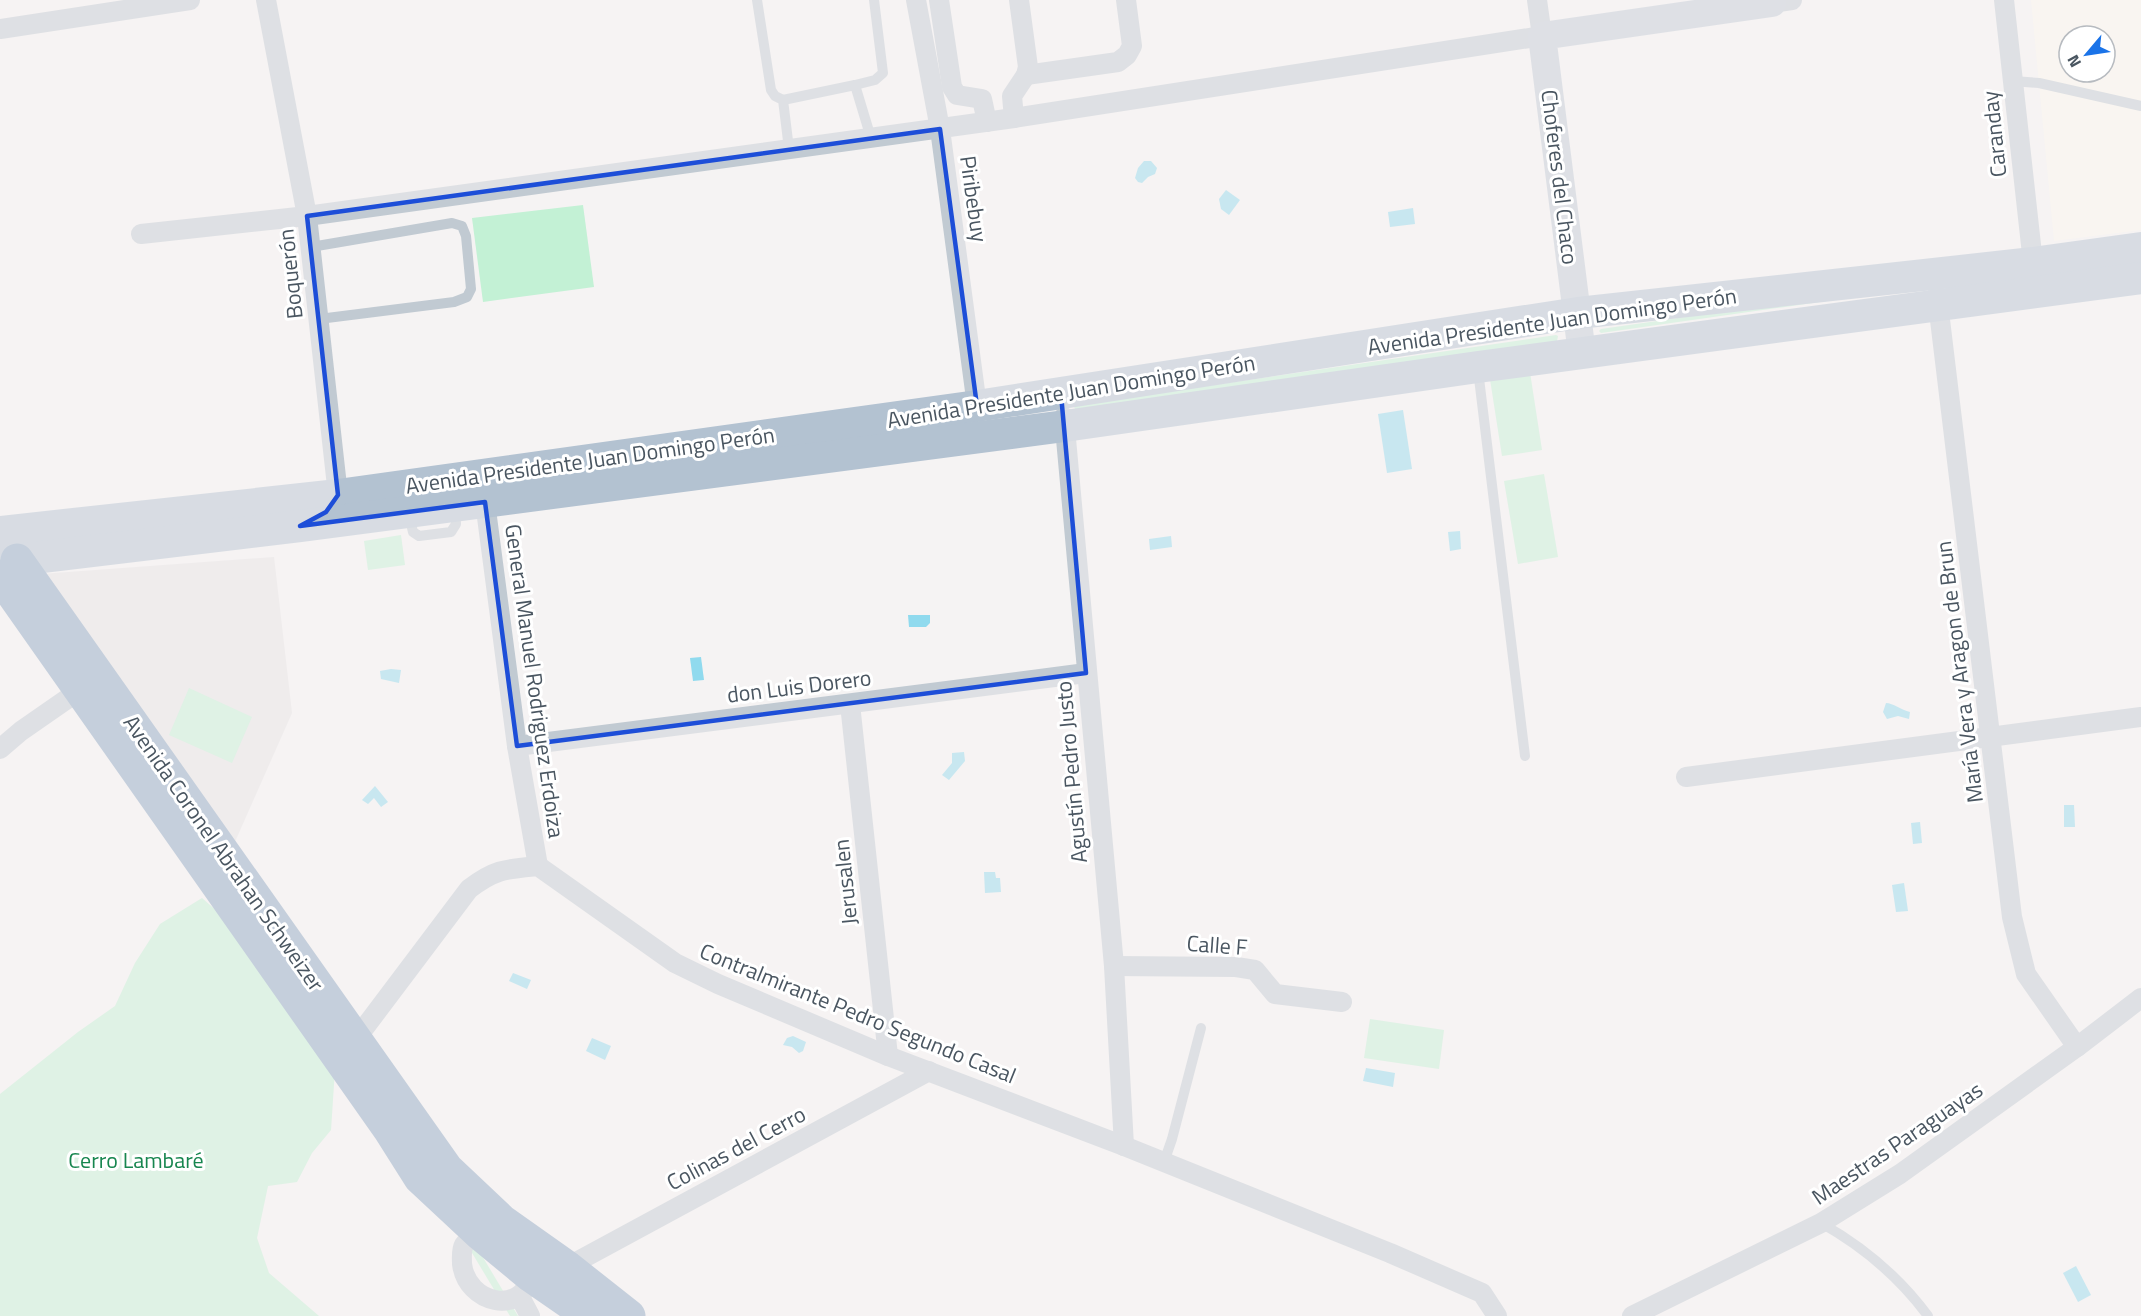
<svg xmlns="http://www.w3.org/2000/svg" width="2141" height="1316" viewBox="0 0 2141 1316" font-family="'Titillium Web',sans-serif">
<rect width="100%" height="100%" fill="#f5f3f3"/>
<path fill="#fdf9ef" fill-rule="evenodd" d="M2031,0H2141V230L2054,241ZM2069,36H2105V72H2069Z"/>
<polygon fill="#e6e4e5" points="274,557 292,713 234,844 41,574"/>
<g fill="#c3f1d5">
<polygon points="583,205 594,287 483,302 472,218"/>
<polygon points="1889,288 1890,292 1601,333 1599,331 1601,329"/>
<polygon points="1556,335 1558,336 1557,341 1076,410 1074,407 1077,405"/>
<polygon points="1529,366 1542,450 1502,456 1489,373"/>
<polygon points="1544,474 1558,557 1518,564 1504,481"/>
<polygon points="401,535 405,565 368,570 364,541"/>
<polygon points="189,688 252,717 232,763 169,735"/>
<polygon points="202,898 234,926 335,1069 331,1130 312,1153 297,1182 268,1186 257,1238 269,1273 319,1316 0,1316 0,1094 78,1032 115,1006 135,963 160,924"/>
<polygon points="1370,1019 1444,1030 1439,1069 1364,1058"/>
<polygon points="460,1219 518,1316 510,1316 454,1223"/>
</g>
<g fill="#90daee">
<polygon points="1144,161 1151,161 1157,168 1155,174 1148,177 1142,183 1138,182 1135,178 1138,168"/>
<polygon points="1226,190 1240,200 1229,215 1221,209 1219,199"/>
<polygon points="1413,208 1415,224 1390,227 1388,212"/>
<polygon points="1403,410 1412,469 1387,473 1378,414"/>
<polygon points="1460,531 1461,549 1450,551 1448,532"/>
<polygon points="1171,536 1172,547 1150,550 1149,539"/>
<polygon points="908,615 930,615 930,623 926,627 909,627"/>
<polygon points="701,657 704,680 693,681 690,658"/>
<polygon points="391,669 401,670 399,683 381,679 380,671"/>
<path d="M1886,703C1893,703 1901,710 1910,712L1909,719L1898,716L1887,719L1883,712Z"/>
<polygon points="964,752 965,761 949,780 942,775 952,763 952,753"/>
<polygon points="375,786 388,802 381,807 374,798 368,804 362,800"/>
<polygon points="2064,805 2074,805 2075,827 2064,827"/>
<polygon points="1920,822 1922,843 1913,844 1911,823"/>
<polygon points="984,872 995,872 996,878 1000,878 1001,892 985,893"/>
<polygon points="1904,883 1908,911 1896,912 1892,885"/>
<polygon points="513,973 531,980 527,989 509,981"/>
<polygon points="793,1036 806,1042 803,1051 799,1053 792,1047 783,1045 787,1038"/>
<polygon points="592,1038 611,1046 605,1060 586,1051"/>
<polygon points="1366,1068 1395,1073 1393,1087 1363,1081"/>
<polygon points="2076,1266 2091,1295 2078,1302 2063,1273"/>
</g>
<g fill="none" stroke-linecap="round" stroke-linejoin="round">
<g stroke="#c1cad2" stroke-width="10">
<polyline points="757,0 771,90 775,96 783,100 789,149"/>
<polyline points="2013,81 2039,83 2141,106"/>
<polyline points="783,100 855,85"/>
<polyline points="871,138 855,85 875,80 883,73 874,0"/>
<polyline points="311,247 452,223 462,226 466,236 471,289 467,297 454,302 319,319"/>
<polyline points="1478,370 1525,756"/>
<polyline points="409,515 413,532 419,536 451,532 456,524 455,507"/>
<polyline points="1164,1162 1172,1139 1201,1028"/>
<path d="M1821,1223C1862,1246 1900,1278 1928,1316"/>
</g>
<g stroke="#c1cad2" stroke-width="20">
<polyline points="266,0 307,216 338,495 334,504"/>
<polyline points="916,0 940,129 977,406"/>
<polyline points="939,0 952,87 957,95 982,99 987,122"/>
<polyline points="2004,0 2033,263"/>
<polyline points="1772,3 1792,0"/>
<polyline points="0,29 190,0"/>
<polyline points="1026,75 1118,62 1127,55 1132,46 1126,0"/>
<polyline points="1014,118 1012,96 1026,75 1028,67 1019,0"/>
<polyline points="141,234 307,216 1014,118 1542,36 1537,0"/>
<polyline points="1937,295 2012,917 2026,974 2077,1047"/>
<polyline points="1064,417 1114,966 1124,1146"/>
<polyline points="485,502 517,746 538,866"/>
<polyline points="850,704 888,1056"/>
<polyline points="517,746 1086,673"/>
<polyline points="0,749 21,731 80,690"/>
<polyline points="1686,777 2141,717"/>
<polyline points="1114,966 1236,967 1255,970 1275,994 1342,1002"/>
<path d="M356,1039L469,889C495,869 506,869 538,866L675,963L718,984L888,1056L1124,1146L1390,1253L1482,1293L1497,1316"/>
<path d="M479,1233C475,1236 467,1240 464,1245C461,1250 462,1258 462,1264C467,1304 522,1316 531,1276"/>
<polyline points="567,1267 929,1071"/>
<polyline points="520,1297 530,1316"/>
<polyline points="1632,1316 1821,1223 1900,1174 2077,1047 2141,998"/>
</g>
<polyline stroke="#c1cbd6" stroke-width="28" points="1582,354 1542,36 1772,3 1772,0"/>
<g stroke="#b3c2d1" stroke-width="32">
<polyline points="0,532 338,495 977,406 1578,313 2033,263 2141,248"/>
<polyline points="0,560 17,560 300,526 1065,426 1478,367 2141,278"/>
</g>
<g stroke="#8ba5c1" stroke-width="33">
<polyline points="17,560 447,1169 502,1221 567,1267 629,1316"/>
<polyline points="0,576 389,1129 420,1178 479,1233 531,1276 589,1316"/>
</g>
</g>
<path d="M0 0H2141V1316H0ZM940,129L977,406L1061,394L1086,673L517,746L485,502L300,526L326,512L338,495L307,216Z" fill="#f5f3f3" fill-opacity=".55" fill-rule="evenodd"/>
<path fill="none" stroke="#1d4ed8" stroke-width="4.5" stroke-linejoin="round" d="M940,129L977,406L1061,394L1086,673L517,746L485,502L300,526L326,512L338,495L307,216Z"/>
<g text-anchor="middle" stroke-width="6" stroke-linejoin="round" paint-order="stroke">
<g font-size="22" fill="#4a5661" stroke="#fff">
<text transform="translate(1994 134) rotate(-96)" y="8">Caranday</text>
<text transform="translate(1560 177) rotate(83)" y="8">Choferes del Chaco</text>
<text transform="translate(974 199) rotate(82)" y="8">Piribebuy</text>
<text transform="translate(290 274) rotate(-96)" y="8">Boquerón</text>
<text transform="translate(1552 321) rotate(-8)" y="8">Avenida Presidente Juan Domingo Perón</text>
<text transform="translate(1071 391) rotate(-9)" y="8">Avenida Presidente Juan Domingo Perón</text>
<text transform="translate(590 460) rotate(-8)" y="8">Avenida Presidente Juan Domingo Perón</text>
<text transform="translate(1959 672) rotate(-97)" y="8">María Vera y Aragon de Brun</text>
<text transform="translate(535 681) rotate(82)" y="8">General Manuel Rodriguez Erdoiza</text>
<text transform="translate(799 686) rotate(-7)" y="8">don Luis Dorero</text>
<text transform="translate(1071 772) rotate(-95)" y="8">Agustín Pedro Justo</text>
<text transform="translate(224 853) rotate(55)" y="8">Avenida Coronel Abrahan Schweizer</text>
<text transform="translate(845 882) rotate(-96)" y="8">Jerusalen</text>
<text transform="translate(1217 945) rotate(4)" y="8">Calle F</text>
<text transform="translate(858 1013) rotate(22)" y="8">Contralmirante Pedro Segundo Casal</text>
<text transform="translate(1897 1143) rotate(-34)" y="8">Maestras Paraguayas</text>
<text transform="translate(736 1148) rotate(-28)" y="8">Colinas del Cerro</text>
</g>
<g font-size="22" fill="#17864f" stroke="#fff">
<text x="136" y="1168">Cerro Lambaré</text>
</g>
</g>
<g transform="translate(2087 54) rotate(241)"><circle r="28" fill="#ffffff" stroke="#b7bbc0" stroke-width="1.5"/>
<path d="M0-4.5L10 22L0 15L-10 22Z" fill="#1a73e8"/>
<text y="-9" font-size="16" font-weight="bold" text-anchor="middle" fill="#4a5661">N</text>
</g>
</svg>
